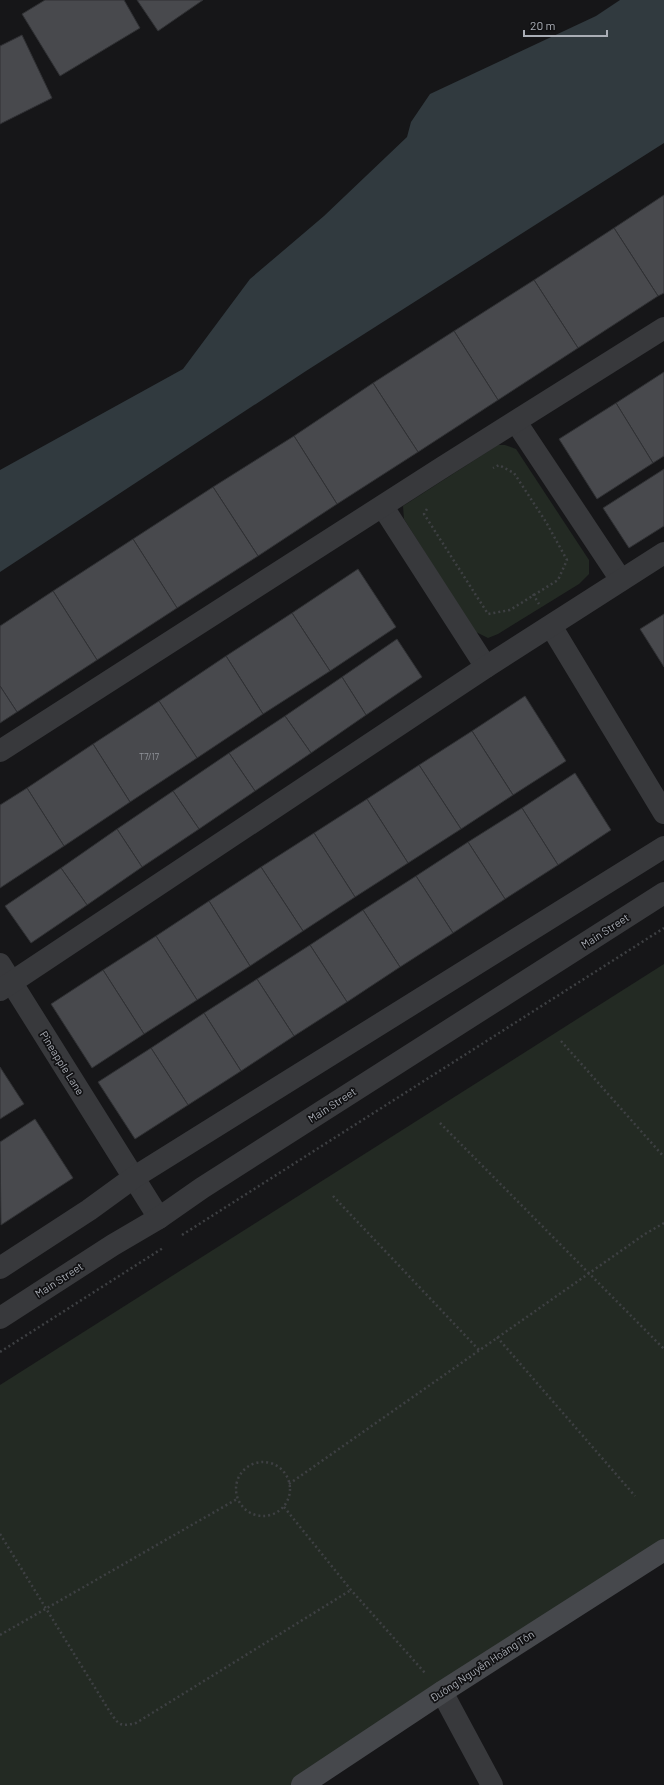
<svg xmlns="http://www.w3.org/2000/svg" width="664" height="1785" viewBox="0 0 664 1785" font-family="Barlow,sans-serif">
<rect width="100%" height="100%" fill="#161618"/>
<g fill="#232a23">
<polygon points="498,445 505,445 516,449 589,560 589,574 579,584 498,634 488,638 474,631 404,519 403,506"/>
<polygon points="664,964 664,1550 301,1785 0,1785 0,1385"/>
</g>
<polygon fill="#313a3f" points="620,0 664,0 664,143 306,371 0,572 0,470 183,369 250,279 324,216 407,137 411,122 430,94 596,16"/>
<g fill="#48494d" stroke="#303134">
<polygon points="45,0 124,0 140,28 60,76 22,14"/>
<polygon points="137,0 203,0 158,31"/>
<polygon points="22,35 52,98 0,124 0,46"/>
<polygon points="664,195 664,293 658,296 614,228"/>
<polygon points="614,228 658,296 578,348 534,280"/>
<polygon points="534,280 578,348 498,400 454,331"/>
<polygon points="454,331 498,400 418,452 373,383"/>
<polygon points="664,372 664,456 653,463 616,403"/>
<polygon points="373,383 418,452 337,504 294,436"/>
<polygon points="616,403 653,463 597,499 559,439"/>
<polygon points="294,436 337,504 258,556 213,487"/>
<polygon points="664,469 664,526 629,548 603,508"/>
<polygon points="213,487 258,556 177,608 133,539"/>
<polygon points="133,539 177,608 97,660 53,591"/>
<polygon points="358,569 396,627 330,671 292,613"/>
<polygon points="53,591 97,660 17,712 0,686 0,626"/>
<polygon points="292,613 330,671 263,714 226,656"/>
<polygon points="664,614 664,667 640,629"/>
<polygon points="397,639 422,677 366,715 342,677"/>
<polygon points="226,656 263,714 197,758 159,701"/>
<polygon points="342,677 366,715 311,753 285,716"/>
<polygon points="0,686 17,712 0,723"/>
<polygon points="525,696 566,761 513,795 472,731"/>
<polygon points="159,701 197,758 130,802 93,744"/>
<polygon points="285,716 311,753 255,791 229,753"/>
<polygon points="472,731 513,795 461,829 419,765"/>
<polygon points="93,744 130,802 64,846 27,788"/>
<polygon points="229,753 255,791 199,829 173,791"/>
<polygon points="419,765 461,829 408,863 367,799"/>
<polygon points="575,773 611,830 558,865 522,808"/>
<polygon points="27,788 64,846 0,888 0,805"/>
<polygon points="173,791 199,829 142,867 117,829"/>
<polygon points="367,799 408,863 355,897 314,833"/>
<polygon points="522,808 558,865 505,899 468,842"/>
<polygon points="117,829 142,867 87,905 61,868"/>
<polygon points="314,833 355,897 303,931 261,867"/>
<polygon points="468,842 505,899 453,933 416,876"/>
<polygon points="261,867 303,931 250,966 209,901"/>
<polygon points="61,868 87,905 31,943 5,906"/>
<polygon points="416,876 453,933 400,967 363,910"/>
<polygon points="209,901 250,966 197,1000 156,936"/>
<polygon points="363,910 400,967 347,1002 310,945"/>
<polygon points="156,936 197,1000 144,1034 103,970"/>
<polygon points="310,945 347,1002 294,1036 257,979"/>
<polygon points="103,970 144,1034 92,1068 51,1004"/>
<polygon points="257,979 294,1036 241,1071 204,1013"/>
<polygon points="204,1013 241,1071 188,1105 151,1048"/>
<polygon points="151,1048 188,1105 135,1139 98,1082"/>
<polygon points="0,1067 24,1104 0,1119"/>
<polygon points="35,1119 73,1178 1,1225 0,1142"/>
</g>
<g fill="none" stroke-linecap="round" stroke-linejoin="round">
<g stroke="#3e4043" stroke-width="2.5" stroke-dasharray="2 3" stroke-linecap="butt">
<polyline points="427,509 424,514 488,614 510,610 558,580 567,560 546,522 514,473 499,465 493,468"/>
<polyline points="533,594 539,604"/>
<polyline points="561,1041 664,1157"/>
<polyline points="440,1123 664,1349"/>
<polyline points="333,1196 479,1350"/>
<polyline points="182,1235 664,928"/>
<polyline points="497,1337 635,1496"/>
<polyline points="0,1352 163,1248"/>
<circle cx="263" cy="1489" r="27"/>
<polyline points="289,1484 645,1234 664,1223"/>
<polyline points="284,1507 351,1590 425,1673"/>
<path d="M0,1534L110,1712C119,1725 120,1727 136,1723L351,1590"/>
<polyline points="0,1635 237,1499"/>
</g>
<g stroke="#38393c" stroke-width="22">
<polyline points="516,422 621,580"/>
<polyline points="383,507 486,667"/>
<polyline points="551,626 664,813"/>
<polyline points="0,751 443,467 664,328"/>
<polyline points="0,964 159,1218"/>
<polyline points="0,990 486,667 664,553"/>
<polyline points="442,1692 492,1785"/>
</g>
<g stroke="#38393c" stroke-width="22">
<polyline points="0,1268 89,1210 133,1178 664,847"/>
<polyline points="0,1318 113,1245 159,1218 202,1188 664,893"/>
</g>
<polyline stroke="#46484c" stroke-width="22" points="302,1785 442,1692 664,1550"/>
</g>
<g text-anchor="middle" stroke-width="3.5" stroke-linejoin="round" paint-order="stroke">
<g font-size="9" fill="#92959c">
<text x="149" y="760">T7/17</text>
</g>
<g font-size="11" fill="#aaaeb6" stroke="#111113">
<text transform="translate(605 931) rotate(-33)" y="4">Main Street</text>
<text transform="translate(62 1063) rotate(58)" y="4">Pineapple Lane</text>
<text transform="translate(332 1105) rotate(-33)" y="4">Main Street</text>
<text transform="translate(59 1280) rotate(-33)" y="4">Main Street</text>
<text transform="translate(482 1666) rotate(-33)" y="4">Đường Nguyễn Hoàng Tôn</text>
</g>
</g>
<path d="M524 30v6h83v-6" fill="none" stroke="#aaaeb6" stroke-width="2"/>
<text x="530" y="30" font-size="12" fill="#aaaeb6" stroke="#111113" stroke-width="3" paint-order="stroke">20 m</text>
</svg>
